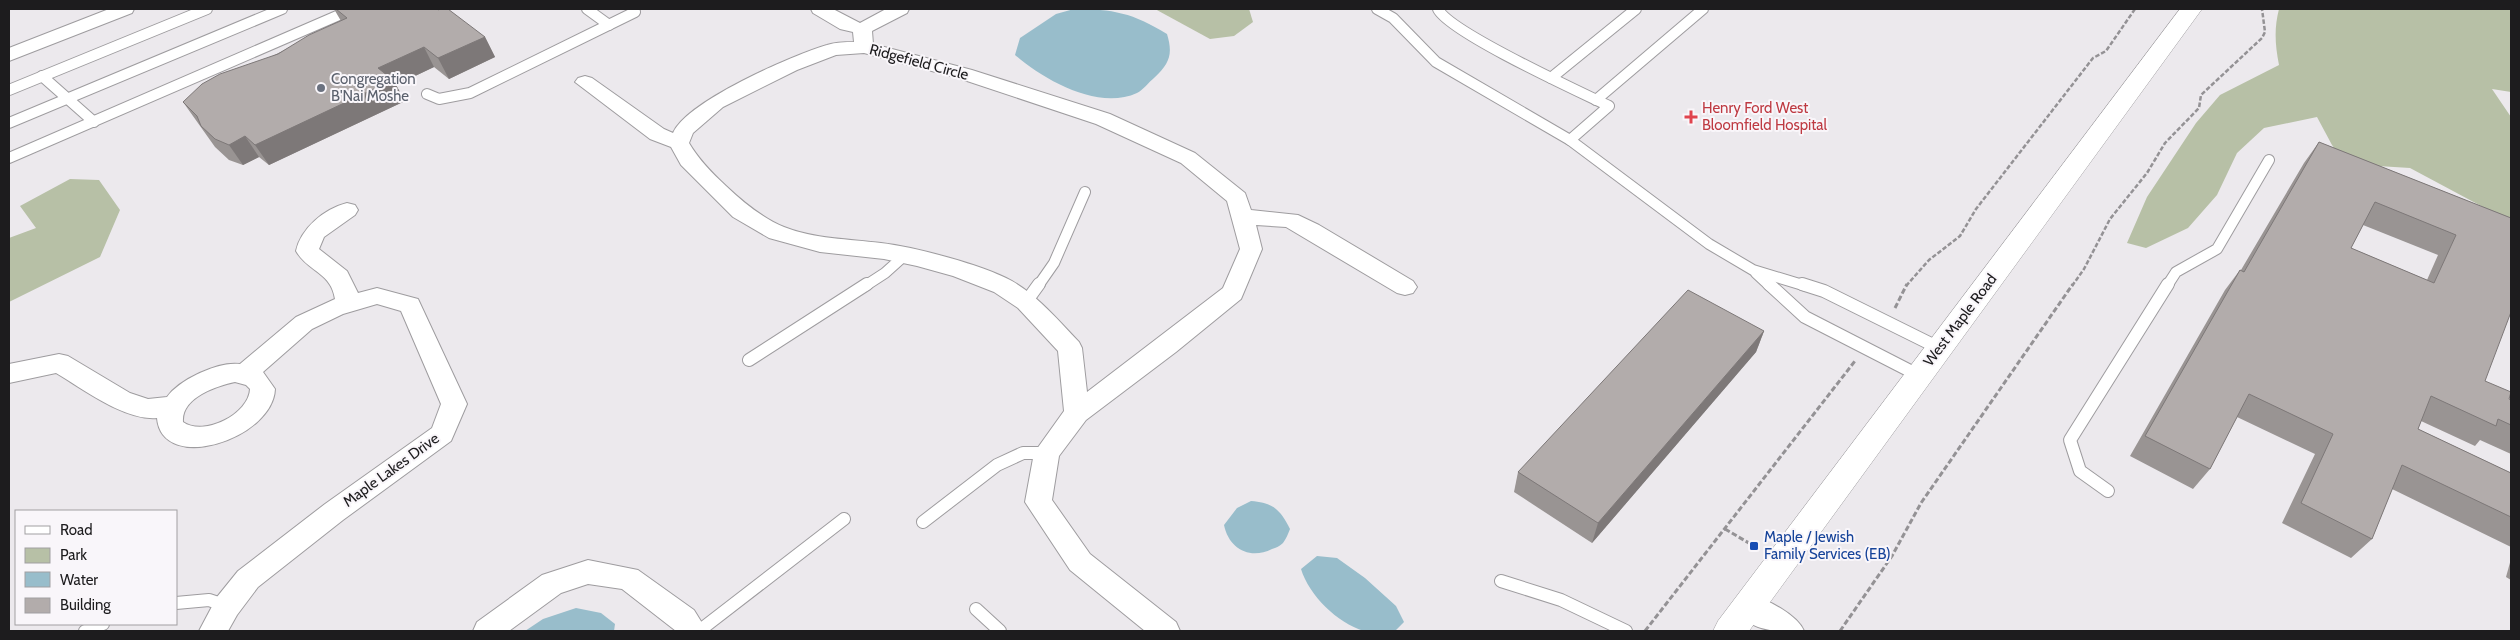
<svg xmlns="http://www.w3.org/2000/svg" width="2520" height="640" viewBox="0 0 2520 640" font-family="Cabin,sans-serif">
<rect width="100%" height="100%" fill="#ece9ed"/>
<g fill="#b7c0a6">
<polygon points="1155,9 1249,9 1253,22 1234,36 1210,39"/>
<path d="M2279,9H2511V92L2492,89L2511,117V222L2410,168L2346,164L2332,145L2317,117L2264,128L2237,153L2217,195L2188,228L2146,248L2127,243L2147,197L2196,123L2220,95L2279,65C2275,45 2274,28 2279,9Z"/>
<polygon points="70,179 99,180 120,210 100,257 9,302 9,238 36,228 20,206"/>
</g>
<g fill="#98bdcb">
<path d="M1074,9C1113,9 1133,13 1167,34C1173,54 1170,63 1154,78C1149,82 1143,90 1137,93C1098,111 1044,80 1015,55L1020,38L1056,14Z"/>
<path d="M1251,501C1273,503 1280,509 1290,529C1288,534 1286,539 1283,543C1280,546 1276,548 1272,549C1250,560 1229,549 1224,525L1237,508Z"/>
<path d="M1317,556L1337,558L1365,578L1396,606L1404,622L1395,631C1386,631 1373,633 1364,631C1337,623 1309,595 1301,569Z"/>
<polygon points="576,608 601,613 615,624 614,631 525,631 543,619"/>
</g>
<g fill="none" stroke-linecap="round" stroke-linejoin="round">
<g stroke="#9e9c9f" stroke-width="12">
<g id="service-far1">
<polyline points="587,9 609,25"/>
<polyline points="1377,9 1393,18 1436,62 1570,140 1709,244 1753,270 1806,286"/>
<path d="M1438,9C1449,32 1580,92 1609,106L1570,140"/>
<polyline points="42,76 94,122"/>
<polyline points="1551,78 1636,9"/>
<polyline points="9,90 207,9"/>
<polyline points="427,94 439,99 470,93 635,12"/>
<polyline points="1596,100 1703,9"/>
<polyline points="9,123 282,9"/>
<polyline points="9,158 353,9"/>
<polyline points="1756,273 1770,286"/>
<polyline points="865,286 885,273 905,255"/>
<polyline points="1038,286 1054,263 1085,192"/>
<polyline points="2167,286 2176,272 2217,249 2269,160"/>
</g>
</g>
<g stroke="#9e9c9f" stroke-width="14">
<g id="service">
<polyline points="1769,284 1805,317 1918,375"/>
<polyline points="1802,284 1824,291 1939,348"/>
<polyline points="1026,302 1039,284"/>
<polyline points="749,360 867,284"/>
<polyline points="2108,491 2080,471 2070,440 2168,284"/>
<polyline points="923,522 997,465 1023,453 1047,453"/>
<polyline points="1501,581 1561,600 1626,631"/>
<polyline points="176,603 209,600 227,606"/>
<polyline points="976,609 1000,631"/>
<polyline points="85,631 103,624"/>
<polyline points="699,631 844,519"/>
</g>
</g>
<g stroke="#9e9c9f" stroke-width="2">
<g id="minor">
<polygon points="109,9 134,9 132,13 9,61 9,48"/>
<path d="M811,9H833L860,23L886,9H909L907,13L872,31L873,44L972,70L1110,114L1195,153L1245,193L1251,210L1298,215L1319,225L1413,281L1417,287L1413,293L1405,295L1397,293L1286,227L1256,225L1262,249L1241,299L1176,352L1086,420L1059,456L1052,500L1090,554L1176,622L1180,631H1145L1070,570L1025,502L1034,453L1064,411L1058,351L1018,308L994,292L953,276L917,266L884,259L820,252L769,238L733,217L681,165L671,147L650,139L575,82L578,78L585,76L592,78L664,129L673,133C687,101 793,55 827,45C836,42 845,42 854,42L853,32L840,29L813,13ZM864,53L958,78L1096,124L1181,163L1227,201L1240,249L1223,288L1087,392L1082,348L1079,342C1058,320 1038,296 1012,281C983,265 915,247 881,243C849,239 814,239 784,227C762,218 743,202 726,186C712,173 699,160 689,143L693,133L723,107L797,70L836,55Z"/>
<path d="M347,203L355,205L358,210L355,215L324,237L319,249L347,271L358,293L377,288L418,299L467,404L451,441L343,520L258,587L237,615L228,631H199L217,597L238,571L325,504L432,428L441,404L401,311L377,304L343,314L312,329L263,372L275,389C273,439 162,475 157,418C125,421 83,389 56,373L9,383V364L59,354L68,356L130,393L148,399L167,397C179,380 218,361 240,364L296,317L335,299C331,272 308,272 296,251C301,228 324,209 347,203ZM235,382L246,385L250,389C249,414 204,437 183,422C181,398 216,386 235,382Z"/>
<polygon points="588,560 638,570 694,610 707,631 676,631 622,589 588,584 561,593 509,631 473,631 477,622 542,575"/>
<path d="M1750,594C1767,600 1797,614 1804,631C1778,631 1749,634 1736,606L1740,597Z"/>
</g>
</g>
<g stroke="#9e9c9f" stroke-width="1">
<polygon id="secondary" points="2180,9 2202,9 1749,631 1713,631 1718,621"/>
</g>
<g stroke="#949295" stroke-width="2.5" stroke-dasharray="4.5 2" stroke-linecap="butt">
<polyline points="1906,286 1929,260 1960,236 1976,209 2093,58 2106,51 2135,9"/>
<polyline points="2072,286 2084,269 2110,219 2147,173 2165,143 2199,108 2201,95 2262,38 2265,32 2262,9"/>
</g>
<g stroke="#949295" stroke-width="3" stroke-dasharray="5.5 2.5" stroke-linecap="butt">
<polyline points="1895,308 1907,284"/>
<polyline points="1725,529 1754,546"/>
<polyline points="1645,631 1855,361"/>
<polyline points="1840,631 1892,556 1921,503 2073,284"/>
</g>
<use href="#service-far1" stroke="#fff" stroke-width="10"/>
<use href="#service" stroke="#fff" stroke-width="12"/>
<use href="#minor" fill="#fff" fill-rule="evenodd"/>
<use href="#secondary" fill="#fff" fill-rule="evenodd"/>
</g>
<g fill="#999493" fill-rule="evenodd">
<polygon points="334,9 437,9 485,37 495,57 449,79 434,67 396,85 405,101 269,165 259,157 243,165 229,160 215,147 183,102 341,21"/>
<path d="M2319,142L2511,218L2485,381L2511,400V454L2480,440L2475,446L2421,421L2418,429L2511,473V547L2392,489L2372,539L2351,558L2282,523L2315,454L2237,417L2210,469L2193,489L2130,456L2225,290L2240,270H2241L2304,163ZM2363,225L2438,255L2427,280L2351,248Z"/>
<polygon points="1764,331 1756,352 1592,543 1514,492 1518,472"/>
<polygon points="2511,559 2511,580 2506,577"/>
</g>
<g fill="#7d7878">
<polygon points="485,37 495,57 449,79 438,58"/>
<polygon points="424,47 434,67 396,85 405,101 269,165 255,145 378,68"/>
<polygon points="245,136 259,157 243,165 229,145"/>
<polygon points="1764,331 1756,352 1592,543 1598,523"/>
</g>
<g fill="#b2acab" stroke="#7d7878" fill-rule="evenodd">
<polygon points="336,9 437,9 438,10 440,9 448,9 485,37 438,58 424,47 378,68 393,80 255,145 245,136 229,145 215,139 201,126 197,116 183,102 202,84 220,74 278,54 309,35 347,18"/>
<path d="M2319,142L2511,218V312L2485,381L2511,392L2509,399L2511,400V425L2498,419L2496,426L2431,396L2418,429L2511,473V517L2402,465L2372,539L2301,503L2333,434L2249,394L2210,469L2145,436L2240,270L2244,272ZM2375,202L2456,235L2434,283L2351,248Z"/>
<polygon points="1688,290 1764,331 1598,523 1518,472"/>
</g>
<circle fill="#6b7280" stroke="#f9f6fa" stroke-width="2" cx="321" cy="88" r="5"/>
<path fill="#e0444e" stroke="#f9f6fa" stroke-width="2" d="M1688.5 109.5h5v5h5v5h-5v5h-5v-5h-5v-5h5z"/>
<rect fill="#1a4fb4" stroke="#f9f6fa" stroke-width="2" x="1749" y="541" width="10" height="10" rx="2.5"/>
<g text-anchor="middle" stroke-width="4" stroke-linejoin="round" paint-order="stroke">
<g font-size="15" fill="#1d1c1e" stroke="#f9f6fa">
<text transform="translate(919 62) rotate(15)" y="5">Ridgefield Circle</text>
<text transform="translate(1960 320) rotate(-53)" y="5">West Maple Road</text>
<text transform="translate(391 470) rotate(-36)" y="5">Maple Lakes Drive</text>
</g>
<g font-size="15" fill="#5b616d" stroke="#f9f6fa" text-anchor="start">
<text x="331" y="84">Congregation<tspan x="331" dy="17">B'Nai Moshe</tspan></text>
</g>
<g font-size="15" fill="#be3a42" stroke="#f9f6fa" text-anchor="start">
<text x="1702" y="113">Henry Ford West<tspan x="1702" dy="17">Bloomfield Hospital</tspan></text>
</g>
<g font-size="15" fill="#164399" stroke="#f9f6fa" text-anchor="start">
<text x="1764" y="542">Maple / Jewish<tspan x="1764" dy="17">Family Services (EB)</tspan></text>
</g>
</g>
<rect width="2520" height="640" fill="none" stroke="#1d1c1e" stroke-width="20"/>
<rect x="15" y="510" width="162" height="115" fill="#f9f6fa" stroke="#a19fa2"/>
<rect x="25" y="526" width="25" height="8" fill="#ffffff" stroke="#a19fa2"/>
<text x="60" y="535" font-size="15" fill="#1d1c1e">Road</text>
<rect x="25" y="548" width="25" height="15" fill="#b7c0a6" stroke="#a19fa2"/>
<text x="60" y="560" font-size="15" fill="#1d1c1e">Park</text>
<rect x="25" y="572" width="25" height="15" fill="#98bdcb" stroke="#a19fa2"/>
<text x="60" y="585" font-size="15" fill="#1d1c1e">Water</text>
<rect x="25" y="598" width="25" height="15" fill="#b2acab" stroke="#a19fa2"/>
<text x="60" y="610" font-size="15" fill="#1d1c1e">Building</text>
</svg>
